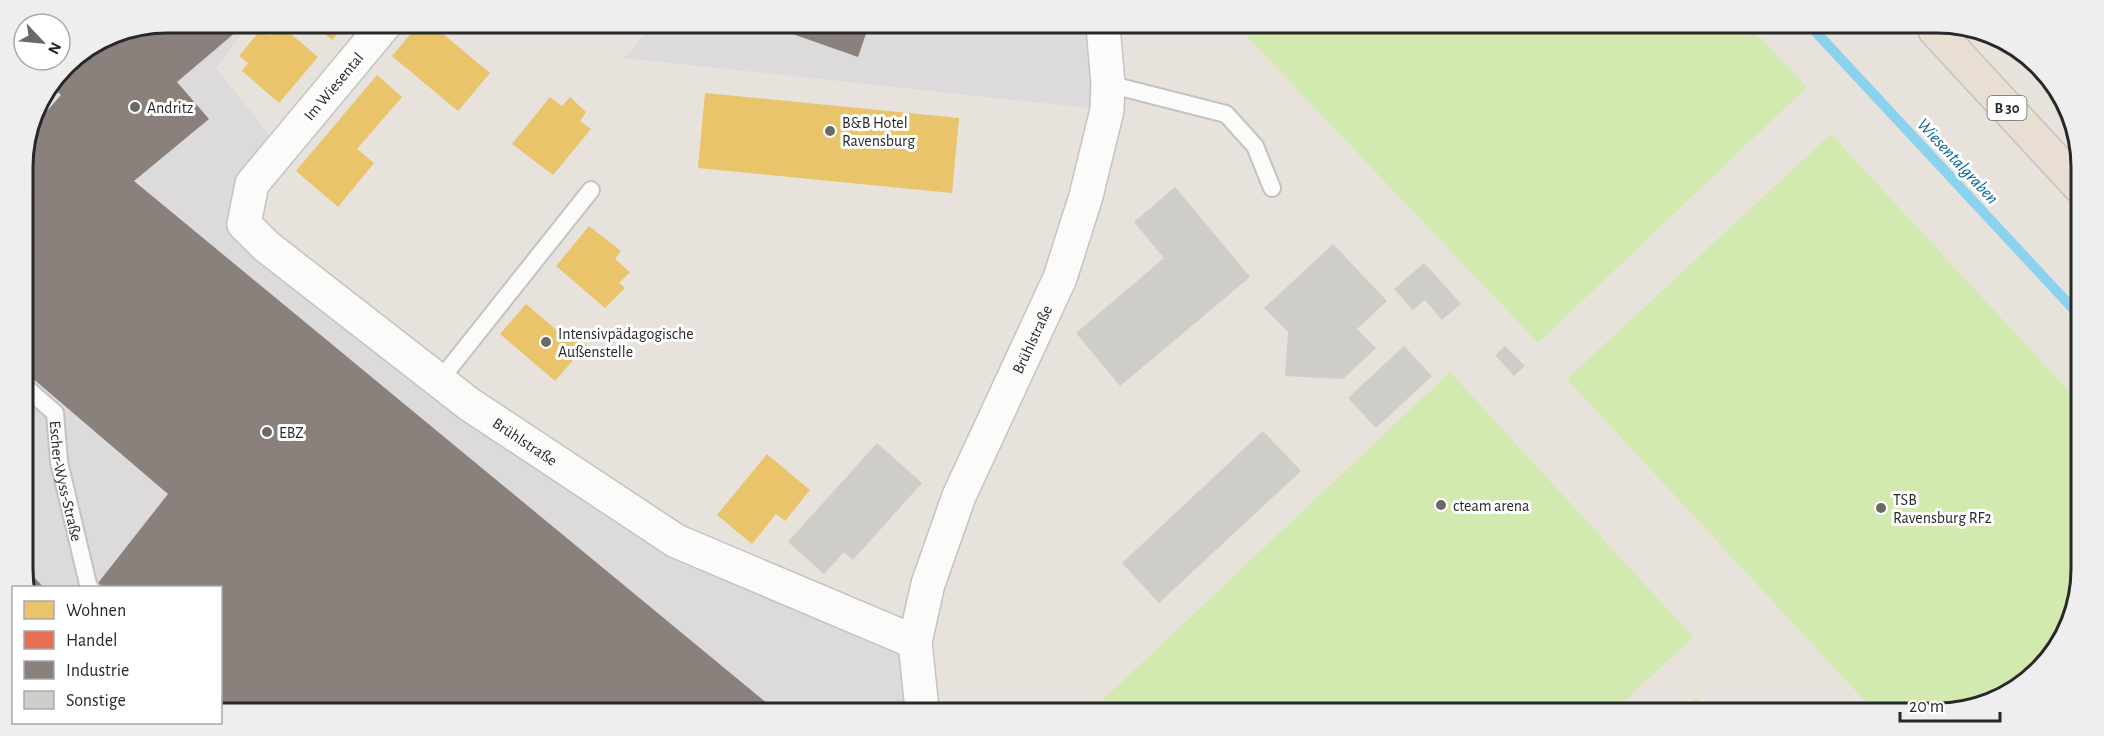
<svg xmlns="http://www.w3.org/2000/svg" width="2104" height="736" viewBox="0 0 2104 736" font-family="'Alegreya Sans',sans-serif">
<rect width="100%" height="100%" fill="#e7e3dc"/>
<g fill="#dddadc">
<polygon points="167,23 250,23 216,68 280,148 244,224 676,541 915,642 922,709 221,706 220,588 25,588 23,157 38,103 71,59 112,33"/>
<polygon points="654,25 1103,26 1107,110 624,58"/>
</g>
<g fill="#d2eaaf">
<polygon points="1238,27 1751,29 1807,87 1538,343"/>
<polygon points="1831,134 2077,400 2074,615 2025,684 1946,713 1876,713 1567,379"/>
<polygon points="1450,372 1693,637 1613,712 1092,710"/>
<polygon points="1696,697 1711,712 1680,712"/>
</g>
<g fill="#e9c46a">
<polygon points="312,23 346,23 332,40"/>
<polygon points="279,24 318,57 279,103 242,71 248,63 239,56 261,29 270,36"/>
<polygon points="419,24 431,24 490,73 458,111 392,56"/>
<polygon points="377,75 402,97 357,149 374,163 338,207 296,171"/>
<polygon points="705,93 959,118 952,193 698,168"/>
<polygon points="550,97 562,106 570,97 586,112 580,121 591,129 553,175 512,144"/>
<polygon points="589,226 621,251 615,259 630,272 619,283 625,288 605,308 556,266"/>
<polygon points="526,304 567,339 573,333 586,345 555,381 500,334"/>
<polygon points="767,454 810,490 785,521 776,514 752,544 717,515"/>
</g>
<polygon fill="#e76f51" points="956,26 973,26 962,34"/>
<g fill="#8a817c">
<polygon points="167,23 240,23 243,26 177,82 209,119 134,181 774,709 220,706 220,588 104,588 98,583 168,494 24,371 23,157 34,116 39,120 61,95 51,85 71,59 112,33"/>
<polygon points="767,25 869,25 858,57"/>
<polygon points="24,409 33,419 24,426"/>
<polygon points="25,567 44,588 25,588"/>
</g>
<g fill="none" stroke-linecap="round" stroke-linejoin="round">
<polyline stroke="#8bd2ee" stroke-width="10" points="1813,29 2078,314"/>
</g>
<g fill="#cfcdc8">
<polygon points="1175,187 1250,277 1120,386 1076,333 1164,258 1134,222"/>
<polygon points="1333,244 1387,301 1357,329 1376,348 1343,379 1285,376 1288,332 1264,308"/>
<polygon points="1424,263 1461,304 1442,320 1425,300 1413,310 1394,289"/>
<polygon points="1404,346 1432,376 1376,428 1348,398"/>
<polygon points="1505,346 1525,366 1514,376 1495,355"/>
<polygon points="1263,431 1301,471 1159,603 1122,563"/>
<polygon points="877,443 922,483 853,560 844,552 824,574 788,542"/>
</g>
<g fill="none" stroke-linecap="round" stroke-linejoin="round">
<g stroke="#c4c2c2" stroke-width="20">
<g id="service">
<polyline points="1108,84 1226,114 1255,146 1272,188"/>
<polyline points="440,380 591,190"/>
<path id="s1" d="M24,386L55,413L59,462L88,584L90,588"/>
</g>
</g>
<g stroke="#c4c2c2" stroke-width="36">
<g id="minor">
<path id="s2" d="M386,23L252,184L244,224L266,246L469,404L676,541L915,642"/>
<path id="s3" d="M922,709L915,642L928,584L959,496L1060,278L1086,196L1107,110L1108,84L1103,26"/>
</g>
</g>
<g stroke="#c3c2bf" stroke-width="36">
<polyline id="trunk" points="1935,30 2080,187"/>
</g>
<use href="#service" stroke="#fbfbfa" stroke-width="16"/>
<use href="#minor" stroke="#fbfbfa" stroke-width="33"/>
<use href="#trunk" stroke="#e8dfd2" stroke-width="33"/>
</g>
<g fill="#6b6967" stroke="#fff" stroke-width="2">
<circle cx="135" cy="107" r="6"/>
<circle cx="830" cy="131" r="6"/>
<circle cx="546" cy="342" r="6"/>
<circle cx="267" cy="432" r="6"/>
<circle cx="1441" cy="505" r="6"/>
<circle cx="1881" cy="508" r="6"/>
</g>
<g text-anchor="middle" stroke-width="6" stroke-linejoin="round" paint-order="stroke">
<rect fill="#fff" stroke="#686868" stroke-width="1.5" x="1987.5" y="96" width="39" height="24" rx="4.5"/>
<g font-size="15" font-weight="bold" fill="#282828">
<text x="2007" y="113">B 30</text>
</g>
<g font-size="16" fill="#282828" stroke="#fff">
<text transform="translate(333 86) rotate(-50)" y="6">Im Wiesental</text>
<text dy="6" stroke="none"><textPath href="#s3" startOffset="393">Brühlstraße</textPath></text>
<text dy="6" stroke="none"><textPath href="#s2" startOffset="606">Brühlstraße</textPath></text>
<text dy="6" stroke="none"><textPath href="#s1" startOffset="110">Escher-Wyss-Straße</textPath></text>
</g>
<g font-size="16" fill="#282828" stroke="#fff" text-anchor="start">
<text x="147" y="113">Andritz</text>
<text x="842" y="128">B&amp;B Hotel<tspan x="842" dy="18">Ravensburg</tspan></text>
<text x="558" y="339">Intensivpädagogische<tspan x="558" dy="18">Außenstelle</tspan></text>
<text x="279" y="438">EBZ</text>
<text x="1893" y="505">TSB<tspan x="1893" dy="18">Ravensburg RF2</tspan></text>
<text x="1453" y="511">cteam arena</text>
</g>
<g font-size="18" font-style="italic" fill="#05659e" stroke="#fff">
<text transform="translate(1958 161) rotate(47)" y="6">Wiesentalgraben</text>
</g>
</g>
<path d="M0 0H2104V736H0ZM167 33H1937A134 134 0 0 1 2071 167V569A134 134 0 0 1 1937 703H167A134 134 0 0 1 33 569V167A134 134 0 0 1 167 33Z" fill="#eee" fill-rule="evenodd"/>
<path fill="none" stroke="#282828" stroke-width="3" d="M167 33H1937A134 134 0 0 1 2071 167V569A134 134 0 0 1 1937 703H167A134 134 0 0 1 33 569V167A134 134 0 0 1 167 33Z"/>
<rect x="12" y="586" width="210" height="138" fill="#ffffff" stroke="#a9a9a9" stroke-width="1.5"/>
<rect x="24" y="601" width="30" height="18" fill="#e9c46a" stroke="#a9a9a9" stroke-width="1.5"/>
<text x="66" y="616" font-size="18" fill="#282828">Wohnen</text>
<rect x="24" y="631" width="30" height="18" fill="#e76f51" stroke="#a9a9a9" stroke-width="1.5"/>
<text x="66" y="646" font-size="18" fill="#282828">Handel</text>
<rect x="24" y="661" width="30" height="18" fill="#8a817c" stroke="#a9a9a9" stroke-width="1.5"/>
<text x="66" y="676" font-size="18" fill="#282828">Industrie</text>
<rect x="24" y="691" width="30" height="18" fill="#cfcdc8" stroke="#a9a9a9" stroke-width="1.5"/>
<text x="66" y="706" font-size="18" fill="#282828">Sonstige</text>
<g transform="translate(42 42) rotate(116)"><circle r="28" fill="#ffffff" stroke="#a9a9a9" stroke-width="1.5"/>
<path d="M0-4.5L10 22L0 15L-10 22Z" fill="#6b6967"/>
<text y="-9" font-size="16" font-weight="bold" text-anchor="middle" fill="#282828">N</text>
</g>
<path d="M1900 712v9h100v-9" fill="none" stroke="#282828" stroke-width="3"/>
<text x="1909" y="712" font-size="18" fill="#282828" stroke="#ffffff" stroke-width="4.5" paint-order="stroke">20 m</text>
</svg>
